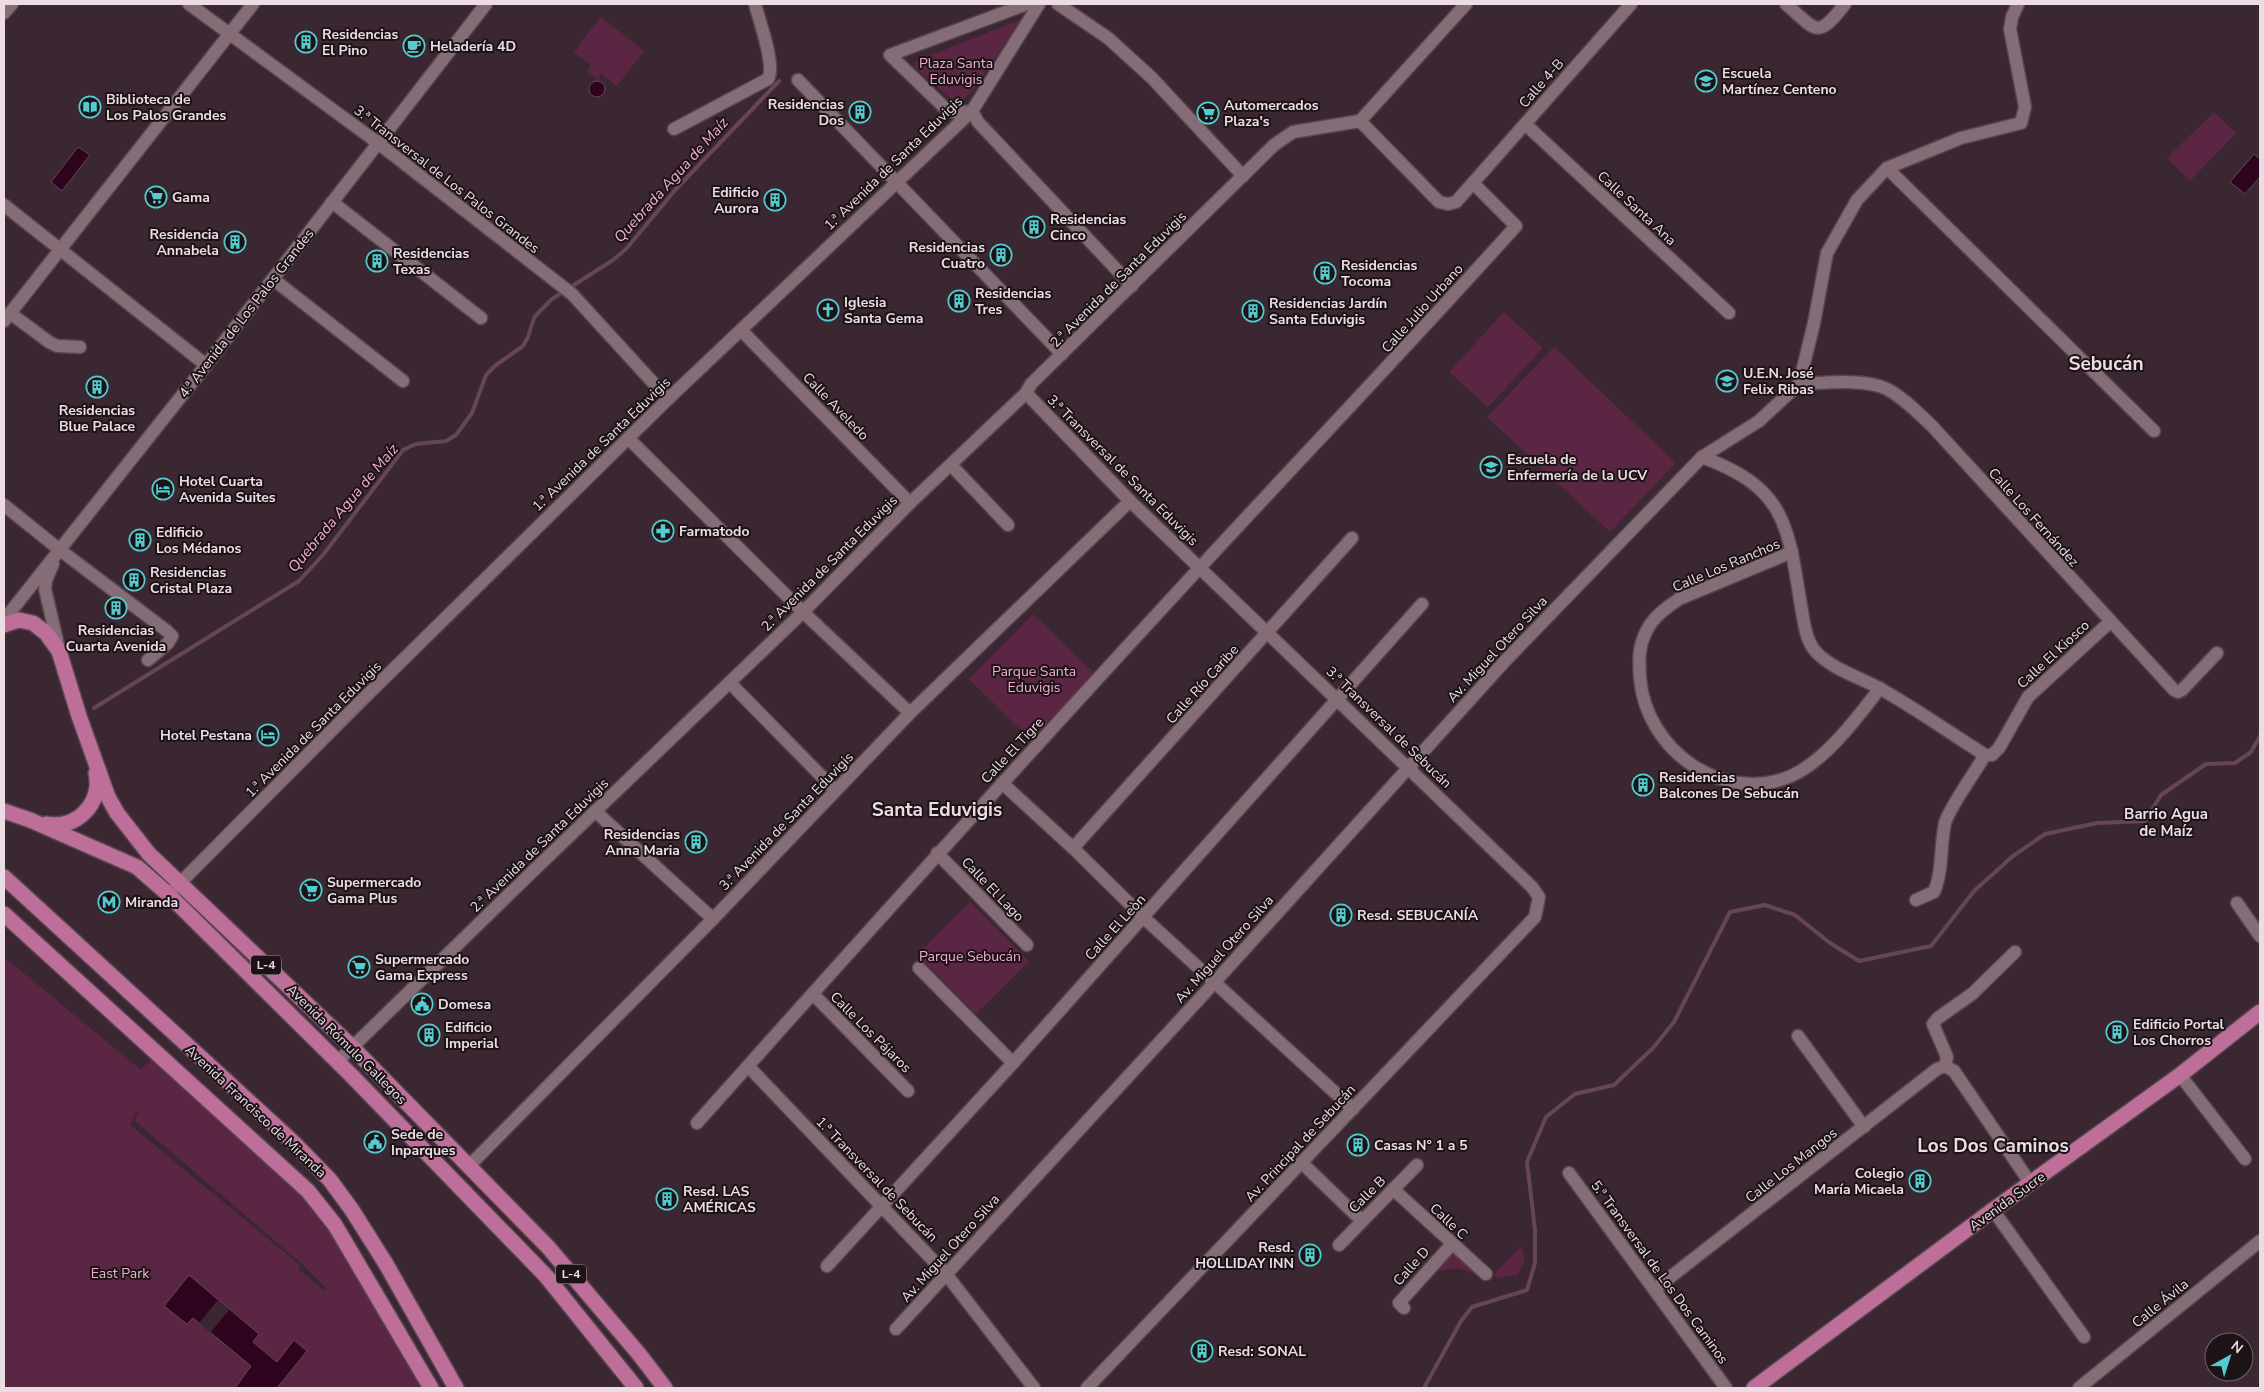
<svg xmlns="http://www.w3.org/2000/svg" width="2264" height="1392" viewBox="0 0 2264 1392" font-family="'Nunito Sans',sans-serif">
	<rect width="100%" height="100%" fill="#3b2731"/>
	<g fill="#5b2644" fill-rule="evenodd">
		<path d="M 601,17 L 644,51 L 617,86 L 600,73 L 599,81 L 587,71 L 591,65 L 574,52 Z"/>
		<path d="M 1022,19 L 971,93 L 963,99 L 953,101 L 914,66 L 915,63 L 918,60 Z"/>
		<path d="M 2214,112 L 2236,133 L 2190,181 L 2167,158 Z"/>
		<path d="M 1504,312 L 1543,348 L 1488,407 L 1449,372 Z"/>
		<path d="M 1554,347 L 1676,463 L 1610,532 L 1487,417 Z"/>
		<path d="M 1033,614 L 1100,679 L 1036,745 L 969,679 Z"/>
		<path d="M 970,902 L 1029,961 L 976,1014 L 917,955 Z"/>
		<path d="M 4,957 L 141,1070 L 152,1058 L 305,1194 L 335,1233 L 424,1388 L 4,1388 ZM 136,1112 L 139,1114 L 134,1120 L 301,1263 L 326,1288 L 323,1290 L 298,1269 L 301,1266 L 130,1125 Z"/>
		<path d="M 1521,1246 L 1525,1259 L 1518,1275 L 1497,1278 L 1494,1275 Z"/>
		<path d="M 1453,1250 L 1480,1275 L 1457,1268 L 1433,1272 Z"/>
	</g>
	<g fill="#2e041e" stroke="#674559">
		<circle cx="597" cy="89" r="8"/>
		<path d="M 78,147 L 90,155 L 62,191 L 51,182 Z"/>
		<path d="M 2254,154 L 2260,159 L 2260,177 L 2245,194 L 2230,182 Z"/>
		<path d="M 189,1275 L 259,1334 L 253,1342 L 277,1362 L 294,1340 L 307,1351 L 277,1388 L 235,1388 L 251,1366 L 193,1318 L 187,1324 L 164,1306 Z"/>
	</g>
	<path fill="#3b2731" d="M 218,1300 L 229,1310 L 210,1333 L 199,1323 Z"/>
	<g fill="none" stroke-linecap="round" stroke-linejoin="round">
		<g stroke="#674559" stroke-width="4">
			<path d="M 94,708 L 299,581 L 323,555 L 403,450 L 416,444 L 446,441 L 456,435 L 472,413 L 486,375 L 496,365 L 523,346 L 528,337 L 534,318 L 538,313 L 552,299 L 613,260 L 626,249 L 676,189 L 779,81"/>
			<path d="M 1424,1388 L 1461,1321 L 1472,1307 L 1527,1290 L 1535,1263 L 1535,1230 L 1527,1162 L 1546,1117 L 1575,1094 L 1614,1085 L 1653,1048 L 1674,1022 L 1730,912 L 1765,905 L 1795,915 L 1830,943 L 1859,961 L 1931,946 L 1974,891 L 2013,856 L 2045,834 L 2097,823 L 2145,821 L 2161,795 L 2206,764 L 2235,763 L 2251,752 L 2260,736"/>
		</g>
		<g stroke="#56454e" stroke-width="15">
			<g id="minor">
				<path d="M 189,4 L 378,143 L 572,294 L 668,399"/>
				<path d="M 1027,4 L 890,55 L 947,110 L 957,113 L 972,111 L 978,122 L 1132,286"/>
				<path d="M 1058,4 L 1108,38 L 1152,78 L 1243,176"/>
				<path d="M 1786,4 C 1817,31 1817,40 1845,4"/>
				<path d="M 4,13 L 12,4"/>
				<path d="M 798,80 L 1062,354"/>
				<path d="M 1360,121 L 1439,202 L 1448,204 L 1456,202 L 1631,4"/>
				<path d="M 1360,121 L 1466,4"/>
				<path d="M 1525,124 L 1729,313"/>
				<path d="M 674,129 L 768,79 C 776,65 759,20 755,4"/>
				<path d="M 1887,168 L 2154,431"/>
				<path d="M 332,202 L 481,318"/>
				<path d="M 4,205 L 206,365"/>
				<path d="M 273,279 L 403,381"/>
				<path d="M 10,313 L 49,342 L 57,346 L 80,347"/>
				<path d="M 4,321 L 253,4"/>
				<path d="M 741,330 L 910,503"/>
				<path d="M 1799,384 C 1824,383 1865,378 1887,389 C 1904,398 1918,413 1932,426 L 2174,690 L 2178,692 L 2182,690 L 2217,653"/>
				<path d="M 1026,393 L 1130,501 L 1532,887 L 1539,897 L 1535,917 L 1087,1388"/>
				<path d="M 628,438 L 803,612 L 910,713"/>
				<path d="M 1702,457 C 1786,488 1788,525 1801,606 C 1804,621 1805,640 1816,652 C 1832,669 1859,677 1879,688 C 1915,708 1950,733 1985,755"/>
				<path d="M 951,465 L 1008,525"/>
				<path d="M 4,505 L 60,550 L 167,631 L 172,636 L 168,643 L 148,660"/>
				<path d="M 1792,552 L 1679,599 C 1666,608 1654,616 1647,630 C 1638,646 1639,661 1640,678 C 1646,750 1722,805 1791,776 C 1825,761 1858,717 1880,688"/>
				<path d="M 53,564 L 46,580 L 45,589 L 59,649"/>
				<path d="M 4,620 L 206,365 L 486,4"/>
				<path d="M 730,683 L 835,790"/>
				<path d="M 1985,755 L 1992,755 L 1999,748 L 2028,697 L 2110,622"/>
				<path d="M 1002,783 L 1073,848 L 1143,917 L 1353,1109"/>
				<path d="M 595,811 L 713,919"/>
				<path d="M 1073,848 L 1352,538"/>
				<path d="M 937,853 L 1027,945"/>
				<path d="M 174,889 L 358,704 L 668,399 L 972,111 L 1039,4"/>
				<path d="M 1916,900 L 1934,892 C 1943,871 1940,846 1945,823 C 1949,808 1976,771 1985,755"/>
				<path d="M 2237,903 L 2260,936"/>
				<path d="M 919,968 L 1013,1063"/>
				<path d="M 813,994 L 908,1091"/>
				<path d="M 1798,1036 L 1864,1127"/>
				<path d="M 337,1062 L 532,872 L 803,612 L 910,503 L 1026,393 L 1031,384 L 1274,145 L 1293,132 L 1360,121"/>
				<path d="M 748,1066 L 946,1274 L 1034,1388"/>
				<path d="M 1945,1066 L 1947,1057 L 1933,1024 L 1938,1018 L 1972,994 L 2015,952"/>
				<path d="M 1945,1066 L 1954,1071 L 2031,1184"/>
				<path d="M 2180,1075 L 2245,1159"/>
				<path d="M 697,1123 C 861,939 1026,756 1193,575 C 1300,459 1410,344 1516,226 L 1473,183"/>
				<path d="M 1302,1163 L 1362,1221"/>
				<path d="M 469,1166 L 713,919 L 910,713 L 1130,501"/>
				<path d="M 1569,1173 L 1726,1388"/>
				<path d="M 1393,1189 L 1486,1274"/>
				<path d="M 1993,1210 L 2084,1337"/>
				<path d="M 1339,1245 L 1417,1165"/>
				<path d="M 827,1266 L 1013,1063 L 1422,604"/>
				<path d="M 1655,1289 L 1937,1069 L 1945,1066"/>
				<path d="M 1404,1308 L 1399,1303 L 1452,1244"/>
				<path d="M 896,1329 L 1214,983 L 1505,661 L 1702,457 L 1759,421 L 1799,384 L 1814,323 L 1827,253 L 1857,200 L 1887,168 L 1961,138 L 2021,123 L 2025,107 L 2010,29 L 2012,17 L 2018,4"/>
				<path d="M 2079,1388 L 2260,1241"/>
			</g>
		</g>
		<g stroke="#56454e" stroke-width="18">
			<g id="major">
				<path d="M 4,625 L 19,620 L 33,623 L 46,633 L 59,651 L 79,716 L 108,797 L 117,813 L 149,854 L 352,1047 L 548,1247 L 639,1354 L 665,1388"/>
				<path d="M 4,811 L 30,820 L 137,867 L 169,895 L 350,1074 L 546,1276 L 636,1388"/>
				<path d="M 47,824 C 76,830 103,803 96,773"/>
				<path d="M 4,877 L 293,1142 L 330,1180 L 352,1210 L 386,1264 L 456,1388"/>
				<path d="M 4,914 L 308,1191 L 335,1225 L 431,1388"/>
				<path d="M 1754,1388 L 1993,1210 L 2180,1075 L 2260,1012"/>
			</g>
		</g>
		<use href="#minor" stroke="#856d78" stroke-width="12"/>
		<use href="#major" stroke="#bd6e99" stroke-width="15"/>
	</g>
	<defs>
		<g id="building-ring" transform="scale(1.125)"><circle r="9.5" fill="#1c1317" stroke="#52ccd0" stroke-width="1.5"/><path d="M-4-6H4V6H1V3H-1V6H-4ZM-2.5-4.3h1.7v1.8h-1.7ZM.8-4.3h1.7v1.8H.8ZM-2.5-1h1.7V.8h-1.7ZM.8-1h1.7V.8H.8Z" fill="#52ccd0"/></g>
		<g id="cafe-ring" transform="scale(1.125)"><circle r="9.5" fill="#1c1317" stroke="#52ccd0" stroke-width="1.5"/><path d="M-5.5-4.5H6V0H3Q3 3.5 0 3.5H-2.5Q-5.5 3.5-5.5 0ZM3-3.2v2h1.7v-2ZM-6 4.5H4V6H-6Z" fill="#52ccd0"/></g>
		<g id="school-ring" transform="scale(1.125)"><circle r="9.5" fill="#1c1317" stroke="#52ccd0" stroke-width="1.5"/><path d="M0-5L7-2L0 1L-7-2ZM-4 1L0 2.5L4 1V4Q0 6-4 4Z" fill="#52ccd0"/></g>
		<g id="library-ring" transform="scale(1.125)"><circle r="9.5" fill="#1c1317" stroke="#52ccd0" stroke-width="1.5"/><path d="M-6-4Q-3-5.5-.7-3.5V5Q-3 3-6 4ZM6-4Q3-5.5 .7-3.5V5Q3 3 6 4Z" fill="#52ccd0"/></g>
		<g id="supermarket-ring" transform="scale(1.125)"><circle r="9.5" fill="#1c1317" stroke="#52ccd0" stroke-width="1.5"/><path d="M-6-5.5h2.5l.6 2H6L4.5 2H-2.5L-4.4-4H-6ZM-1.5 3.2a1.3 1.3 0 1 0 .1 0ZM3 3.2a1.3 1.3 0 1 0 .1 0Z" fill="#52ccd0"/></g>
		<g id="church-ring" transform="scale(1.125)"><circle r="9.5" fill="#1c1317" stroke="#52ccd0" stroke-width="1.5"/><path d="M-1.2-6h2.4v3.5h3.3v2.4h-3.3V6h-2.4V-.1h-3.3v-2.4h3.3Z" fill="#52ccd0"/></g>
		<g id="university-ring" transform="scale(1.125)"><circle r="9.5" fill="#1c1317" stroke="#52ccd0" stroke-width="1.5"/><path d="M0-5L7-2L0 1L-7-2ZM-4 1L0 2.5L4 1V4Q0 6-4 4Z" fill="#52ccd0"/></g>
		<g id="hotel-ring" transform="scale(1.125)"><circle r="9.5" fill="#1c1317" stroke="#52ccd0" stroke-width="1.5"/><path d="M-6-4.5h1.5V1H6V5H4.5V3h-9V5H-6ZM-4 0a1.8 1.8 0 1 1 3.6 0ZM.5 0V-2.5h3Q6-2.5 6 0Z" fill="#52ccd0"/></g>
		<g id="pharmacy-ring" transform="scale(1.125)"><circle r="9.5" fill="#1c1317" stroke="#52ccd0" stroke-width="1.5"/><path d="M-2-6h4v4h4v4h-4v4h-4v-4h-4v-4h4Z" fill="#52ccd0"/></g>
		<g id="metro-ring" transform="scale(1.125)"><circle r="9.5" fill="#1c1317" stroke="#52ccd0" stroke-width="1.5"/><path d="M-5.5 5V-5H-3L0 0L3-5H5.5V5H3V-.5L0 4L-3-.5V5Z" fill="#52ccd0"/></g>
		<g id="civic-ring" transform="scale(1.125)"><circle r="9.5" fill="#1c1317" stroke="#52ccd0" stroke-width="1.5"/><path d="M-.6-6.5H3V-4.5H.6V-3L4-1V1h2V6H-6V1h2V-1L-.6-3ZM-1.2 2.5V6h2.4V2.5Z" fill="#52ccd0"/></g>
	</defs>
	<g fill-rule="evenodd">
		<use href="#building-ring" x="306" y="42"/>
		<use href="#cafe-ring" x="414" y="46"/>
		<use href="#school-ring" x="1706" y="81"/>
		<use href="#library-ring" x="90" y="107"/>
		<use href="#building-ring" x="860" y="112"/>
		<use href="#supermarket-ring" x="1208" y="113"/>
		<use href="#supermarket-ring" x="156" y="197"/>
		<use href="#building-ring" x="775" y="200"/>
		<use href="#building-ring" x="1034" y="227"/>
		<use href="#building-ring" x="235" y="242"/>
		<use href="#building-ring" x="1001" y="255"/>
		<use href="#building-ring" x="377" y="261"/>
		<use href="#building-ring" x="1325" y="273"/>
		<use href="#building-ring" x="959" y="301"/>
		<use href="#church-ring" x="828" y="310"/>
		<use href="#building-ring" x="1253" y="311"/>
		<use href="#school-ring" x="1727" y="381"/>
		<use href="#building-ring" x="97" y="387"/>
		<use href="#university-ring" x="1491" y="467"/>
		<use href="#hotel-ring" x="163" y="489"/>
		<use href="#pharmacy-ring" x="663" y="531"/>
		<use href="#building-ring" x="140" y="540"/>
		<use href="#building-ring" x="134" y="580"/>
		<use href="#building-ring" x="116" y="608"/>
		<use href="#hotel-ring" x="268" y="735"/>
		<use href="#building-ring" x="1643" y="785"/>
		<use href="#building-ring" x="696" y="842"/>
		<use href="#supermarket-ring" x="311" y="890"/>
		<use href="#metro-ring" x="109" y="902"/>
		<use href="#building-ring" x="1341" y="915"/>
		<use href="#supermarket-ring" x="359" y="967"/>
		<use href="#civic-ring" x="422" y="1004"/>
		<use href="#building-ring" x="2117" y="1032"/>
		<use href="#building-ring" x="429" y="1035"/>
		<use href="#civic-ring" x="375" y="1142"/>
		<use href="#building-ring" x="1358" y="1145"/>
		<use href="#building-ring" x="1920" y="1181"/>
		<use href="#building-ring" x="667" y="1199"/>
		<use href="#building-ring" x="1310" y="1255"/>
		<use href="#building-ring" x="1202" y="1351"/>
	</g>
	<g text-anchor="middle" stroke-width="4" stroke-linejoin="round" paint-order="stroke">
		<g fill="#1c1317" stroke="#ada0a6" stroke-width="1">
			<rect x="251" y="955.5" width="30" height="19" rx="4"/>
			<rect x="556" y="1264.5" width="30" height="19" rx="4"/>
		</g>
		<g font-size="12" font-weight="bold" fill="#ebdde3">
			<text x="266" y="969">L-4</text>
			<text x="571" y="1278">L-4</text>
		</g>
		<g font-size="14" font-weight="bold" fill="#ebdde3" stroke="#1c1317" text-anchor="start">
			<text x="322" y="39">Residencias<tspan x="322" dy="16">El Pino</tspan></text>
			<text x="430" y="51">Heladería 4D</text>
			<text x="1722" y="78">Escuela<tspan x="1722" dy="16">Martínez Centeno</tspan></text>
			<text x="106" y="104">Biblioteca de<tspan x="106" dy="16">Los Palos Grandes</tspan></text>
			<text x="844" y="109" text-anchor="end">Residencias<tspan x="844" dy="16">Dos</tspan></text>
			<text x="1224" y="110">Automercados<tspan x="1224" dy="16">Plaza's</tspan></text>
			<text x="759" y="197" text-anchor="end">Edificio<tspan x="759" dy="16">Aurora</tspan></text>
			<text x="172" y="202">Gama</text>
			<text x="1050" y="224">Residencias<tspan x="1050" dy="16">Cinco</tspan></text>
			<text x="219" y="239" text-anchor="end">Residencia<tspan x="219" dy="16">Annabela</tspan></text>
			<text x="985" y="252" text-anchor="end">Residencias<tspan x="985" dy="16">Cuatro</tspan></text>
			<text x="393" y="258">Residencias<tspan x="393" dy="16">Texas</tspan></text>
			<text x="1341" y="270">Residencias<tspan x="1341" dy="16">Tocoma</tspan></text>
			<text x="975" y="298">Residencias<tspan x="975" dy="16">Tres</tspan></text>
			<text x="844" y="307">Iglesia<tspan x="844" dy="16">Santa Gema</tspan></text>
			<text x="1269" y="308">Residencias Jardín<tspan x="1269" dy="16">Santa Eduvigis</tspan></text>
			<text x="1743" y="378">U.E.N. José<tspan x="1743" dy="16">Felix Ribas</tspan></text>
			<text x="97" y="415" text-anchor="middle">Residencias<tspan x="97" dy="16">Blue Palace</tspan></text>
			<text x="1507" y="464">Escuela de<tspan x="1507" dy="16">Enfermería de la UCV</tspan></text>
			<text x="179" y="486">Hotel Cuarta<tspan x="179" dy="16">Avenida Suites</tspan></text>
			<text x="679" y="536">Farmatodo</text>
			<text x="156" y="537">Edificio<tspan x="156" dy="16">Los Médanos</tspan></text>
			<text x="150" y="577">Residencias<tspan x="150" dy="16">Cristal Plaza</tspan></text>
			<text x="116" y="635" text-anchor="middle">Residencias<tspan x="116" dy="16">Cuarta Avenida</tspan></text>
			<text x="252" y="740" text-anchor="end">Hotel Pestana</text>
			<text x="1659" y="782">Residencias<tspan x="1659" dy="16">Balcones De Sebucán</tspan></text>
			<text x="680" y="839" text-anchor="end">Residencias<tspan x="680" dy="16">Anna Maria</tspan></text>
			<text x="327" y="887">Supermercado<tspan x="327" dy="16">Gama Plus</tspan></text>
			<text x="125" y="907">Miranda</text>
			<text x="1357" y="920">Resd. SEBUCANÍA</text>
			<text x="375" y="964">Supermercado<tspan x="375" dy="16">Gama Express</tspan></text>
			<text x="438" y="1009">Domesa</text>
			<text x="2133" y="1029">Edificio Portal<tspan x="2133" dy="16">Los Chorros</tspan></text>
			<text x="445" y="1032">Edificio<tspan x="445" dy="16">Imperial</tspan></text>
			<text x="391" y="1139">Sede de<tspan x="391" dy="16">Inparques</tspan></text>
			<text x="1374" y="1150">Casas N° 1 a 5</text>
			<text x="1904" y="1178" text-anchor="end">Colegio<tspan x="1904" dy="16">María Micaela</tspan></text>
			<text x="683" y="1196">Resd. LAS<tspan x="683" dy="16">AMÉRICAS</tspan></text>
			<text x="1294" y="1252" text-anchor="end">Resd.<tspan x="1294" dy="16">HOLLIDAY INN</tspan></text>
			<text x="1218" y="1356">Resd: SONAL</text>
		</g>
		<g font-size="14" fill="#f3acd0" stroke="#1c1317">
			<text x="956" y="68">Plaza Santa<tspan x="956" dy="16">Eduvigis</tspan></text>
			<text x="1034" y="676">Parque Santa<tspan x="1034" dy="16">Eduvigis</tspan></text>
			<text x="970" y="961">Parque Sebucán</text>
			<text x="120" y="1278">East Park</text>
		</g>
		<g font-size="14" fill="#ebdde3" stroke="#1c1317">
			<text transform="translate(1541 83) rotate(-49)" y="5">Calle 4-B</text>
			<text transform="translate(893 163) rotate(-44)" y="5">1.ª Avenida de Santa Eduvigis</text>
			<text transform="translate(447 179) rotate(38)" y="5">3.ª Transversal de Los Palos Grandes</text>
			<text transform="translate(1637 208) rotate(43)" y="5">Calle Santa Ana</text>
			<text transform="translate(1118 279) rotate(-45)" y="5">2.ª Avenida de Santa Eduvigis</text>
			<text transform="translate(1422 308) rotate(-48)" y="5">Calle Julio Urbano</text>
			<text transform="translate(246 313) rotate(-52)" y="5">4.ª Avenida de Los Palos Grandes</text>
			<text transform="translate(836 406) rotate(46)" y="5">Calle Aveledo</text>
			<text transform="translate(601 444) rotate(-44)" y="5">1.ª Avenida de Santa Eduvigis</text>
			<text transform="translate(1123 470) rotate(45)" y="5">3.ª Transversal de Santa Eduvigis</text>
			<text transform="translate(2034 517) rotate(48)" y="5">Calle Los Fernández</text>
			<text transform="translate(829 563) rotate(-45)" y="5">2.ª Avenida de Santa Eduvigis</text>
			<text transform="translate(1726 565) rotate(-23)" y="5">Calle Los Ranchos</text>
			<text transform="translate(1497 649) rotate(-47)" y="5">Av. Miguel Otero Silva</text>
			<text transform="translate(2053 654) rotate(-43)" y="5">Calle El Kiosco</text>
			<text transform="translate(1202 684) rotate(-48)" y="5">Calle Río Caribe</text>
			<text transform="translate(1389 727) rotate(44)" y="5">3.ª Transversal de Sebucán</text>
			<text transform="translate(313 729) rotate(-45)" y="5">1.ª Avenida de Santa Eduvigis</text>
			<text transform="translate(1012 750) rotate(-47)" y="5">Calle El Tigre</text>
			<text transform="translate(786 821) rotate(-46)" y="5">3.ª Avenida de Santa Eduvigis</text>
			<text transform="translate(539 845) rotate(-44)" y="5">2.ª Avenida de Santa Eduvigis</text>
			<text transform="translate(993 889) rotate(46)" y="5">Calle El Lago</text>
			<text transform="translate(1115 927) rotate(-48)" y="5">Calle El Leòn</text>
			<text transform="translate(1224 949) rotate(-48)" y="5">Av. Miguel Otero Silva</text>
			<text transform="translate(871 1032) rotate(45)" y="5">Calle Los Pájaros</text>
			<text transform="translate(347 1044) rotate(45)" y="5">Avenida Rómulo Gallegos</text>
			<text transform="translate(256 1111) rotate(43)" y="5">Avenida Francisco de Miranda</text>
			<text transform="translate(1300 1143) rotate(-47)" y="5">Av. Principal de Sebucán</text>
			<text transform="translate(1791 1165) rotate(-38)" y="5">Calle Los Mangos</text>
			<text transform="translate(877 1179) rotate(46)" y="5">1.ª Transversal de Sebucán</text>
			<text transform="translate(1367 1194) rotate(-45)" y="5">Calle B</text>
			<text transform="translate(2007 1201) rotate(-36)" y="5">Avenida Sucre</text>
			<text transform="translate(1449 1221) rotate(43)" y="5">Calle C</text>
			<text transform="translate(950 1248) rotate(-48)" y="5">Av. Miguel Otero Silva</text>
			<text transform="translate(1411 1266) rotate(-48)" y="5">Calle D</text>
			<text transform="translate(1660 1272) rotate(54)" y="5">5.ª Transversal de Los Dos Caminos</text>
			<text transform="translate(2160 1303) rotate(-39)" y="5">Calle Ávila</text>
		</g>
		<g font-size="15" font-style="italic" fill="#f8b0d4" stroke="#1c1317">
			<text transform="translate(671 180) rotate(-48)" y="5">Quebrada Agua de Maíz</text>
			<text transform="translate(343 508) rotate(-50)" y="5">Quebrada Agua de Maíz</text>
		</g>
		<g font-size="15" font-weight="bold" fill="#ebdde3" stroke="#1c1317">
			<text x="2166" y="819">Barrio Agua<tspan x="2166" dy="17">de Maíz</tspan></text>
		</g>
		<g font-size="19" font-weight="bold" fill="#ebdde3" stroke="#1c1317">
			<text x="2106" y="370">Sebucán</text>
			<text x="937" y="816">Santa Eduvigis</text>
			<text x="1993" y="1152">Los Dos Caminos</text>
		</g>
	</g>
	<rect width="2264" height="1392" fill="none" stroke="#ebdde3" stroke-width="10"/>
	<g transform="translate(2229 1357) rotate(39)"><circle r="24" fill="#1c1317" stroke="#6f6469"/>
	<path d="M0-4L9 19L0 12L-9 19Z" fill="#52ccd0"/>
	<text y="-8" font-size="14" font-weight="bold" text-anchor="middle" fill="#ebdde3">N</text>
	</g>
</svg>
